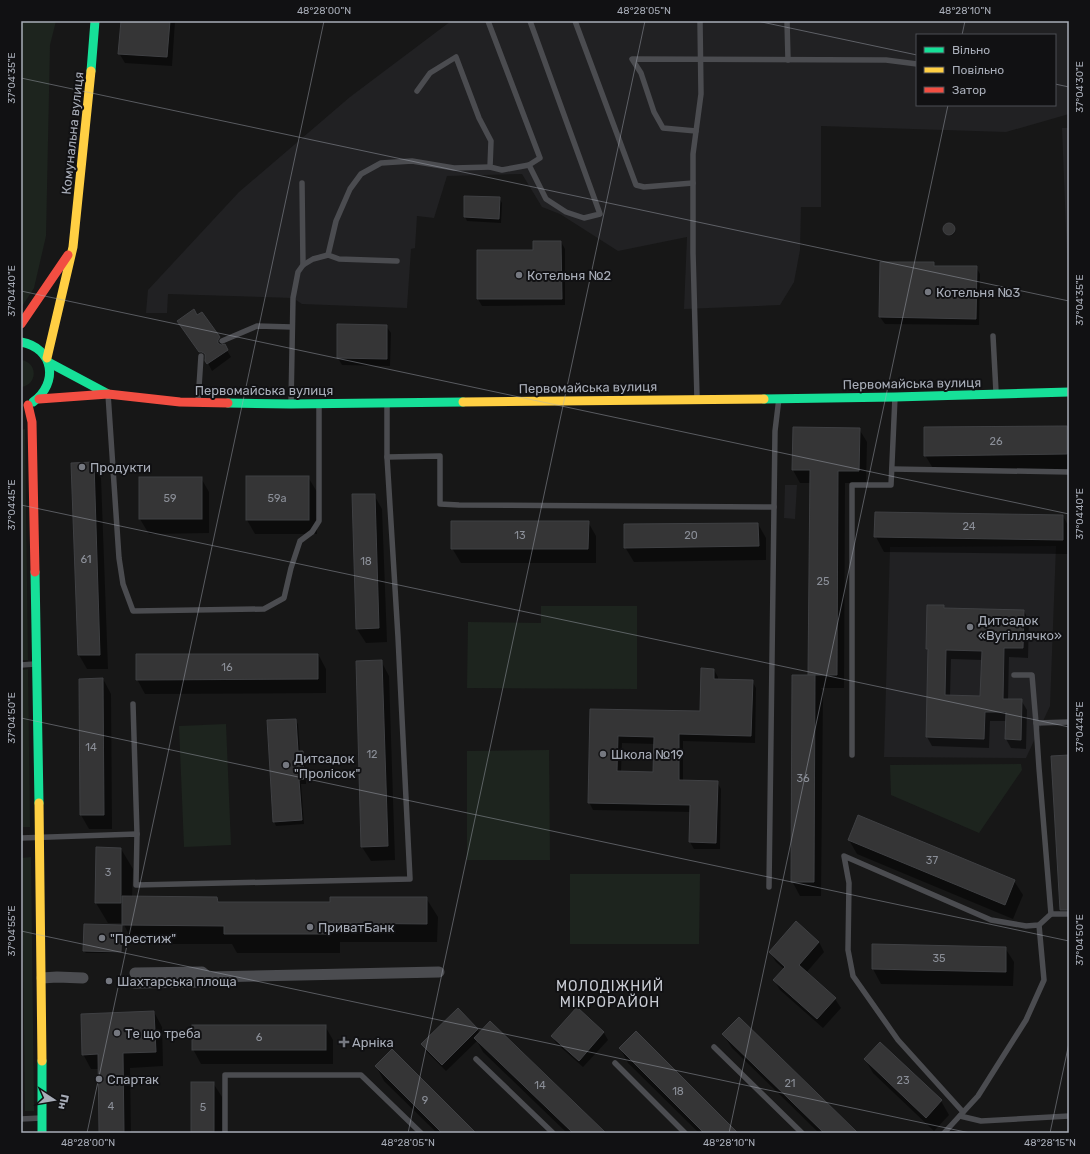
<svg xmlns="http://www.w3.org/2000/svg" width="1090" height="1154" viewBox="0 0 1090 1154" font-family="Rubik,sans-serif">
	<rect width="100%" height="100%" fill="#171717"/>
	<g fill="#212123" fill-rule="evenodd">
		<path d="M 451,21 L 1069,21 L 1069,114 L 1006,132 L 821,126 L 821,207 L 801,207 L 800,250 L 794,282 L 780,305 L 684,309 L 687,237 L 618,251 L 560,214 L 542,207 L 522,174 L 447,176 L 434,218 L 417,216 L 415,248 L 411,249 L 407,308 L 302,304 L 293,298 L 168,294 L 167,313 L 146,313 L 148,290 L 239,192 L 350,97 ZM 917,35 L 1055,35 L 1055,105 L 917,105 Z"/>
		<path d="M 1062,128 L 1069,128 L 1069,307 Z"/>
		<path d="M 785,485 L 797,485 L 795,519 L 784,518 Z"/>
		<path d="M 1056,546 L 1050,706 L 1026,758 L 884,757 L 890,547 Z"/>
	</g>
	<g fill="#1d241e">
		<path d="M 21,21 L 56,21 L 50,45 L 46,236 L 34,288 L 21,308 Z"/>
		<path d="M 21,360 C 38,362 38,385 21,387 Z"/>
		<path d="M 25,429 L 28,660 L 21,660 L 21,430 Z"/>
		<path d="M 541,606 L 637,606 L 637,689 L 467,688 L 468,622 L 541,623 Z"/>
		<path d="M 28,669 L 30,827 L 23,827 L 21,670 Z"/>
		<path d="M 226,724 L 231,845 L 184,847 L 179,726 Z"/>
		<path d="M 549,750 L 550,860 L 467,860 L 467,751 Z"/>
		<path d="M 1021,764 L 1022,770 L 979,833 L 891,795 L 890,765 Z"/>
		<path d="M 31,857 L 34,1111 L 25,1111 L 22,858 Z"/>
		<path d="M 570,874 L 700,874 L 699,944 L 570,944 Z"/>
	</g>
	<g fill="#0007" fill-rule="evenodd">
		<path d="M 122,21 L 175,21 L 172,66 L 125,63 L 119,53 Z"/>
		<path d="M 1068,169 L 1069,169 L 1069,188 L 1069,187 Z"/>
		<path d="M 499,198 L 502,203 L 501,223 L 467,221 L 465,217 Z"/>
		<circle cx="950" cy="230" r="5.5"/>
		<path d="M 561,242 L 565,249 L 565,305 L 482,306 L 478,299 L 478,251 L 534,251 Z"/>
		<path d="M 881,263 L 933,263 L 935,267 L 976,267 L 980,274 L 979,325 L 885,324 L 880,317 Z"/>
		<path d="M 197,316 L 219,338 L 231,357 L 212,371 L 206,359 L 204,359 L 182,328 Z"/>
		<path d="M 338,325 L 386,326 L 391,333 L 390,366 L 342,365 L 338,358 Z"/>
		<path d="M 1066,427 L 1069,431 L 1069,469 L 934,470 L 925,455 Z"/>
		<path d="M 859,429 L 867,442 L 866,483 L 845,483 L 844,688 L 821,688 L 823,691 L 821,896 L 800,896 L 792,881 L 810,676 L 811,483 L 800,483 L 793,470 Z"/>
		<path d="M 93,463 L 101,478 L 108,669 L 87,669 L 79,655 Z"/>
		<path d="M 308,477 L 317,492 L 317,534 L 255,534 L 247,520 Z"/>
		<path d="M 140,478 L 201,478 L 209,492 L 209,533 L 149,534 L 140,519 Z"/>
		<path d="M 374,495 L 382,509 L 387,642 L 366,643 L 357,629 Z"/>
		<path d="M 876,513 L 1063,516 L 1069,527 L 1069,554 L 884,552 L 876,537 Z"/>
		<path d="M 588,522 L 596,536 L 596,563 L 461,563 L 452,548 Z"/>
		<path d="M 758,524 L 766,538 L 766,560 L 634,562 L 625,547 Z"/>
		<path d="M 928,606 L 944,606 L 945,609 L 1024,611 L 1029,621 L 1028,658 L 1009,657 L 1008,700 L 1021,700 L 1027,710 L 1026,749 L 1011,748 L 1006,739 L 1006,721 L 990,721 L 989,748 L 932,746 L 927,737 L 929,653 L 927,649 ZM 951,659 L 982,660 L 981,697 L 950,696 Z"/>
		<path d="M 318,654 L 326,669 L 326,693 L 145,694 L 137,679 Z"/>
		<path d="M 381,661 L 389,676 L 395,860 L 371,861 L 362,847 Z"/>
		<path d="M 714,670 L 718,677 L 718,681 L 752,681 L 756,688 L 755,743 L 683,741 L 683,781 L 717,782 L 721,789 L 720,849 L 694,849 L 690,842 L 691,812 L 593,810 L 589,802 L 591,710 L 701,712 ZM 622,743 L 655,744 L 654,773 L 621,772 Z"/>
		<path d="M 103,679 L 111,694 L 112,829 L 89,829 L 81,815 Z"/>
		<path d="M 295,720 L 298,724 L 300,752 L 302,752 L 305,756 L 306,784 L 301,784 L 304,824 L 276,826 L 274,821 Z"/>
		<path d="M 849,840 L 1014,881 L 1023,895 L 1013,919 L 857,854 Z"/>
		<path d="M 121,849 L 133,869 L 132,898 L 217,898 L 220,903 L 331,903 L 426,898 L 438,917 L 437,942 L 340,942 L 340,953 L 237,953 L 232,944 L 134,944 L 123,923 L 108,923 L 96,903 Z"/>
		<path d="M 85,925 L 122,926 L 121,953 L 86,953 L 84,951 Z"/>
		<path d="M 819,942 L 824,952 L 806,973 L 835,999 L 841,1008 L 823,1028 L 780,990 L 774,980 L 784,969 L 776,962 L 770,952 Z"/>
		<path d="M 873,945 L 1005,948 L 1014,962 L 1013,986 L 881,984 L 873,969 Z"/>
		<path d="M 458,1009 L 480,1033 L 605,1133 L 567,1133 L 483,1052 L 477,1041 L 446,1071 L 426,1051 L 422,1044 Z"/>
		<path d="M 577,1009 L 604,1033 L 608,1040 L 583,1067 L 556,1043 L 552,1036 Z"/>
		<path d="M 154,1012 L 162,1027 L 163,1066 L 130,1068 L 131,1133 L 100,1133 L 99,1069 L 91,1069 L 83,1054 Z"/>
		<path d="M 325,1026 L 333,1040 L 333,1064 L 201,1064 L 193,1049 Z"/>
		<path d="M 723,1034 L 857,1133 L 819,1133 L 732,1048 Z"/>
		<path d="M 880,1043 L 941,1101 L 949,1115 L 934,1131 L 873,1073 L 865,1059 Z"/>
		<path d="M 620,1048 L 737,1133 L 699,1133 L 628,1063 Z"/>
		<path d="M 376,1066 L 475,1133 L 437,1133 L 384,1081 Z"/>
		<path d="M 213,1083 L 222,1097 L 222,1133 L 192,1133 Z"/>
	</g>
	<g fill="#353536" stroke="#3f4043" fill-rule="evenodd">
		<path d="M 121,21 L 170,21 L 167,57 L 118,54 Z"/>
		<path d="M 464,196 L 500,197 L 499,219 L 464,217 Z"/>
		<circle cx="949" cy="229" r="6"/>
		<path d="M 533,241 L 561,241 L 562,299 L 477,299 L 477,250 L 533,250 Z"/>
		<path d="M 880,262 L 934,262 L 934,266 L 977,266 L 976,319 L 879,317 Z"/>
		<path d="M 194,309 L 197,315 L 202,312 L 220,337 L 218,340 L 218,343 L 221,345 L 225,344 L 228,350 L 207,364 L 205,361 L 205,354 L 202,352 L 199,352 L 177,321 Z"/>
		<path d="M 337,324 L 387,325 L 387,359 L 337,358 Z"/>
		<path d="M 1067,426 L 1067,454 L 924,456 L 924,427 Z"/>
		<path d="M 793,427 L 860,428 L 859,471 L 838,471 L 837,675 L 808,675 L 810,470 L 792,470 Z"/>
		<path d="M 94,462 L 100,655 L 78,655 L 71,463 Z"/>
		<rect x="246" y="476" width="63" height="44"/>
		<rect x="139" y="477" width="63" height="42"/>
		<path d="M 352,494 L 375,494 L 379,628 L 356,629 Z"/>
		<path d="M 875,512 L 1063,515 L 1063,540 L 874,537 Z"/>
		<path d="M 451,521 L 589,521 L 588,549 L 451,549 Z"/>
		<path d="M 758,523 L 759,546 L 624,548 L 624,524 Z"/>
		<path d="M 927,605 L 944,605 L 944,608 L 1024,610 L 1023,648 L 1004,648 L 1003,699 L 1022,699 L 1021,740 L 1005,739 L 1006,712 L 985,712 L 984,739 L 926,737 L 928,649 L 926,649 ZM 946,650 L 982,651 L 980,696 L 945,695 Z"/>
		<path d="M 136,654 L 318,654 L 318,679 L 136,680 Z"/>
		<path d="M 382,660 L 388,846 L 361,847 L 356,661 Z"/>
		<path d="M 701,668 L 714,669 L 714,679 L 753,680 L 751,736 L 679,734 L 679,780 L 718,781 L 716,843 L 689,842 L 690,805 L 588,803 L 590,709 L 700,711 ZM 618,736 L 654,737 L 653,772 L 617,771 Z"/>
		<path d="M 792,675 L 815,675 L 814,882 L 791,882 Z"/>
		<path d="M 103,678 L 104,815 L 80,815 L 79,679 Z"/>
		<path d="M 296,719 L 298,751 L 303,751 L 304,779 L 299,780 L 302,820 L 273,822 L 267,720 Z"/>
		<path d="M 1069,755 L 1069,910 L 1060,910 L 1051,756 Z"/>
		<path d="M 858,815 L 1015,880 L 1005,905 L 848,840 Z"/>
		<path d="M 96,847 L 121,848 L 121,903 L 95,903 Z"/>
		<path d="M 122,896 L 217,897 L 218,902 L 330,902 L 330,897 L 427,897 L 427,924 L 329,923 L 329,934 L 224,934 L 224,926 L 122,925 Z"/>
		<path d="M 796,921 L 819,942 L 799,965 L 836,998 L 817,1019 L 773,980 L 785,967 L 769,952 Z"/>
		<path d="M 84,924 L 122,925 L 121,952 L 83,951 Z"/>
		<path d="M 872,944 L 1006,947 L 1006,972 L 872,969 Z"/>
		<path d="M 577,1007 L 604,1032 L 579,1061 L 551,1036 Z"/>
		<path d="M 458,1008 L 478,1029 L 442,1065 L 421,1044 Z"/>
		<path d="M 154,1011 L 156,1052 L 123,1053 L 124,1133 L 99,1133 L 98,1054 L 82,1055 L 81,1014 Z"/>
		<path d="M 739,1017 L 858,1133 L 824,1133 L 722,1034 Z"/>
		<path d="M 490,1021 L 606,1133 L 573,1133 L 474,1038 Z"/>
		<rect x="192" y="1025" width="134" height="25"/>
		<path d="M 636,1031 L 738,1133 L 704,1133 L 619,1048 Z"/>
		<path d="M 880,1042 L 942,1100 L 926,1118 L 864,1059 Z"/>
		<path d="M 392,1049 L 476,1133 L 442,1133 L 375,1066 Z"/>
		<rect x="191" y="1082" width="23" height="51"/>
	</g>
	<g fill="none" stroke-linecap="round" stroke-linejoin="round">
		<g stroke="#4b4c50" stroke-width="5.5">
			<path d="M 488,21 L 540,158 L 529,165 L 546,199 L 566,212 L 584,218 L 600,214 L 530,21"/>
			<path d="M 575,21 L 636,185 L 644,187 L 693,183"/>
			<path d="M 787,21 L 788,60"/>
			<path d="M 417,91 L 430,73 L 456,57 L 479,118 L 491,141 L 490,167 L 502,170 L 529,165"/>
			<path d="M 696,131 L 663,128 L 654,112 L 641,73 L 632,59 L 886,60 L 917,64"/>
			<path d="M 302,183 L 303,265"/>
			<path d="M 397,261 L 339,259 L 328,255 L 336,221 L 350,189 L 361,174 L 381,163 L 412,161 L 454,168 L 490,167"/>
			<path d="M 993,336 L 996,392"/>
			<path d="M 222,341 L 257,326 L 292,327"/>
			<path d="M 108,394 L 119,558 L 123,584 L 133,611 L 264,609 L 284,598 L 291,568 L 300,541 L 312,532 L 319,521 L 319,404"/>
			<path d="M 697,398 L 693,253 L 693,154 L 701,94 L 700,21"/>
			<path d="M 198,402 L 201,356"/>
			<path d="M 291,404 L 293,298 L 298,272 L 303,265 L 313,259 L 328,255"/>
			<path d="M 387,457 L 440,456 L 440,504 L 459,505 L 774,507"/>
			<path d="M 892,469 L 1069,472"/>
			<path d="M 21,665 L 35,664"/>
			<path d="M 1014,675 L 1032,675 L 1036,723 L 1069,722"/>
			<path d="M 133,704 L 137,834"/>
			<path d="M 1036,723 L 1039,768 L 1051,914"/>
			<path d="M 852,755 L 852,485 L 891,485 L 895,397"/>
			<path d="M 21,838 L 137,834 L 136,885 L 410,879 L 398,637 L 387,457 L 387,403"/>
			<path d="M 769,887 L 775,431 L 779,398"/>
			<path d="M 714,1047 L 802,1133"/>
			<path d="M 476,1059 L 553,1133"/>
			<path d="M 615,1063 L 685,1133"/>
			<path d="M 963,1112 L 898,1040 L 853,976 L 848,950 L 849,883 L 844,856 L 991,920 L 1026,926 L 1039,925 L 1051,914 L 1069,914"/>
			<path d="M 960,1116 L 981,1121 L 1069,1116"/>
			<path d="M 21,1119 L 41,1118"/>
			<path d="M 225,1133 L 225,1075 L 361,1075 L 421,1133"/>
			<path d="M 944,1133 L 978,1096 L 1026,1020 L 1044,980 L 1039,925"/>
		</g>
		<g stroke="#4b4c50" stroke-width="11">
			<path d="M 135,973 L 202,972 L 208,977"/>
			<path d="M 42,978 L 57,977 L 83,978"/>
			<path d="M 135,983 L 200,982 L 208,977 L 439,972"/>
		</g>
		<g stroke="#16e098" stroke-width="9">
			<path d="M 91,71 L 95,21"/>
			<path d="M 21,342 C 54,348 59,383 33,402"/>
			<path d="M 48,362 L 108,394"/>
			<path d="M 764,399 L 895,397 L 1069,392"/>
			<path d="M 228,403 L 291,404 L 463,402"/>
			<path d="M 35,572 L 39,803"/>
			<path d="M 42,1061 L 42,1133"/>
		</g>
		<g stroke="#ffcf43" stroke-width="9">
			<path d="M 47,358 L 73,247 L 91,71"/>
			<path d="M 463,402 L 764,399"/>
			<path d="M 39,803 L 42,1061"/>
		</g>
		<g stroke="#f24e42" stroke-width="9">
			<path d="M 21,324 L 68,255"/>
			<path d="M 39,399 L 108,394 L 180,402 L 228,403"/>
			<path d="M 28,405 L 32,422 L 35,572"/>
		</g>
	</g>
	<path fill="none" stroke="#a8adb8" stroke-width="1" stroke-opacity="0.45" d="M 757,21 L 917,55M 962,35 L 965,21M 21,78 L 1069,301M 1055,84 L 1069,87M 21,291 L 1069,514M 21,505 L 1069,727M 21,718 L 1069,941M 21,931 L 970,1133M 87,1133 L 324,21M 408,1133 L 645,21M 729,1133 L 948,105M 1050,1133 L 1069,1043"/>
	<g fill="#757880" stroke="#111113" stroke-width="1.5">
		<circle cx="519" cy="275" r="4"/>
		<circle cx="928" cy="292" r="4"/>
		<circle cx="82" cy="467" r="4"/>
		<circle cx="970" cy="627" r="4"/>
		<circle cx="603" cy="754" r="4"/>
		<circle cx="286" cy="765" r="4"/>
		<circle cx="310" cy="927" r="4"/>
		<circle cx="102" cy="938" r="4"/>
		<circle cx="109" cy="981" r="4"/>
		<circle cx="117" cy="1033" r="4"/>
		<path d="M342 1036h4v4h4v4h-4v4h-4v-4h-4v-4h4z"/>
		<circle cx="99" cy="1079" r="4"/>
	</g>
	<g text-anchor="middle" stroke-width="4" stroke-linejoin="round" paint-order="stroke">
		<g font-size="11" fill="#8b8f98">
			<text x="996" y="445">26</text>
			<text x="170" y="502">59</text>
			<text x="277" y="502">59а</text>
			<text x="969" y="530">24</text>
			<text x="520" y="539">13</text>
			<text x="691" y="539">20</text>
			<text x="86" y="563">61</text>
			<text x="366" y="565">18</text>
			<text x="823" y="585">25</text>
			<text x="227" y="671">16</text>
			<text x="91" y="751">14</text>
			<text x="372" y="758">12</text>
			<text x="803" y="782">36</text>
			<text x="932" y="864">37</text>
			<text x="108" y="876">3</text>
			<text x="939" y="962">35</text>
			<text x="259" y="1041">6</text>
			<text x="903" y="1084">23</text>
			<text x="790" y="1087">21</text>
			<text x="540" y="1089">14</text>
			<text x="678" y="1095">18</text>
			<text x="425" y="1104">9</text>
			<text x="111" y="1110">4</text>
			<text x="203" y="1111">5</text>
		</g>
		<g font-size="13" fill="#a8adb8" stroke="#111113">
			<text transform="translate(72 133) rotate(-84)" y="5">Комунальна вулиця</text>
			<text transform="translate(912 383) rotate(-1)" y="5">Первомайська вулиця</text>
			<text transform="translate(588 387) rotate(-1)" y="5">Первомайська вулиця</text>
			<text x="264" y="395">Первомайська вулиця</text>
		</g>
		<g font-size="13" fill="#a8adb8" stroke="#111113" text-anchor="start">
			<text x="527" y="280">Котельня №2</text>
			<text x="936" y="297">Котельня №3</text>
			<text x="90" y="472">Продукти</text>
			<text x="978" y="625">Дитсадок<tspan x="978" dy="15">«Вугіллячко»</tspan></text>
			<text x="611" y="759">Школа №19</text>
			<text x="294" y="763">Дитсадок<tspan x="294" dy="15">"Пролісок"</tspan></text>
			<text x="318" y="932">ПриватБанк</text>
			<text x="110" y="943">"Престиж"</text>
			<text x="117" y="986">Шахтарська площа</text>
			<text x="125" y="1038">Те що треба</text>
			<text x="352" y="1047">Арніка</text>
			<text x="107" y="1084">Спартак</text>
		</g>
		<g font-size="14" letter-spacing="1" fill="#c9ccd4" stroke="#111113">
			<text x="610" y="991">МОЛОДІЖНИЙ<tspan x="610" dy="16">МІКРОРАЙОН</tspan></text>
		</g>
	</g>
	<rect width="1090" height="1154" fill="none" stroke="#111113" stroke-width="44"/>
	<rect x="916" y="34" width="140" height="72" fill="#111113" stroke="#4d4f55"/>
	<rect x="924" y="47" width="20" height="6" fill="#16e098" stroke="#4d4f55"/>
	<text x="952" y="54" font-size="12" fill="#a8adb8">Вільно</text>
	<rect x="924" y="67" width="20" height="6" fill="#ffcf43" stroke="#4d4f55"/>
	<text x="952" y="74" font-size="12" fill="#a8adb8">Повільно</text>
	<rect x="924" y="87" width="20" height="6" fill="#f24e42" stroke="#4d4f55"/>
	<text x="952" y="94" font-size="12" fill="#a8adb8">Затор</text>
	<g transform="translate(54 1100) rotate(102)" stroke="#111113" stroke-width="3" paint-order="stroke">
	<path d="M0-3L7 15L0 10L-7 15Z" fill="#a8adb8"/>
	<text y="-6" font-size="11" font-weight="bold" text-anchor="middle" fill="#a8adb8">Пн</text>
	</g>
	<rect x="22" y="22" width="1046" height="1110" fill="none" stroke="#a8adb8" stroke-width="1.5"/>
	<g font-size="10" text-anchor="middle" fill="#a8adb8">
		<text x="324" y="14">48°28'00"N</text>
		<text x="644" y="14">48°28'05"N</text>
		<text x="965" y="14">48°28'10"N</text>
		<text transform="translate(11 78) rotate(-90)" y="4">37°04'35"E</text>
		<text transform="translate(1079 87) rotate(-90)" y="4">37°04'30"E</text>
		<text transform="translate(11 291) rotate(-90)" y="4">37°04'40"E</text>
		<text transform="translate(1079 300) rotate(-90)" y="4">37°04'35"E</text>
		<text transform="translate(11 505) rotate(-90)" y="4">37°04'45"E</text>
		<text transform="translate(1079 514) rotate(-90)" y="4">37°04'40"E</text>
		<text transform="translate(11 718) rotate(-90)" y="4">37°04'50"E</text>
		<text transform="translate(1079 727) rotate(-90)" y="4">37°04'45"E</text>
		<text transform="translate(11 931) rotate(-90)" y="4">37°04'55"E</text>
		<text transform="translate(1079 940) rotate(-90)" y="4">37°04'50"E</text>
		<text x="88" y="1146">48°28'00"N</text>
		<text x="408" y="1146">48°28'05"N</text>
		<text x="729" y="1146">48°28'10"N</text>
		<text x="1050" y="1146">48°28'15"N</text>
	</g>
</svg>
